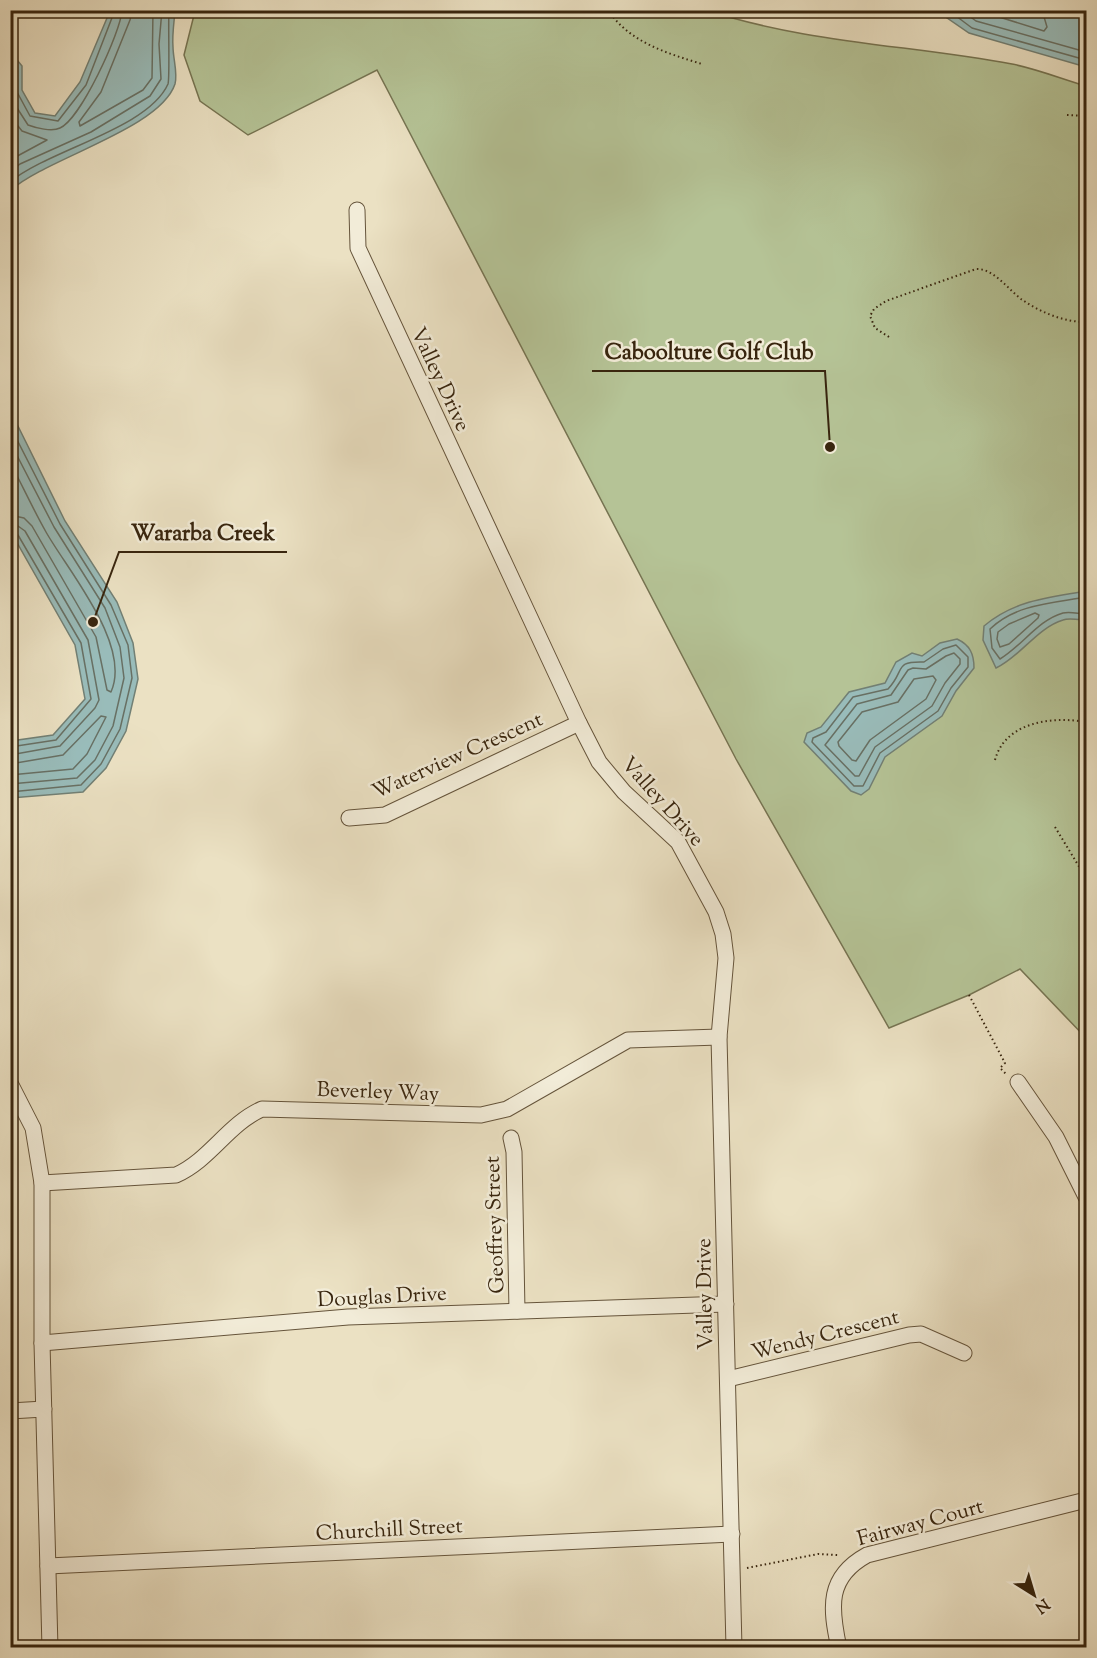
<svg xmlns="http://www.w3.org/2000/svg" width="1097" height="1658" viewBox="0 0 1097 1658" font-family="'Sorts Mill Goudy',serif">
	<rect width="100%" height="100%" fill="#ebe1c3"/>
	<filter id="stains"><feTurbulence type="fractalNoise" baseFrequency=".00333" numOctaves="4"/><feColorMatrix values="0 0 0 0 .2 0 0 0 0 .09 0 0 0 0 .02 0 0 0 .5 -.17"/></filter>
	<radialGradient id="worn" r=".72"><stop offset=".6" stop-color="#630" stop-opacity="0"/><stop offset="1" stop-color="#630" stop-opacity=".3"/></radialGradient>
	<path fill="#b5c396" stroke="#767452" stroke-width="1.5" d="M 706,10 C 806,43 910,45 1012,64 C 1037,69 1062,79 1086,86 L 1086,1038 L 1020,969 L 969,995 L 889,1028 L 736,759 L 377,70 L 248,135 L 200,101 L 184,55 L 195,11 Z"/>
	<g fill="#99bcba" stroke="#728075" stroke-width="1.5">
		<path d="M 110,11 L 175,11 C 174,23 172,35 173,47 C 173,58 178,74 175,84 C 160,129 47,158 11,190 L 11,59 L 14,56 L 22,66 L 22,90 L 35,113 L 55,116 L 80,82 Z"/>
		<path d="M 733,11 L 733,10 L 827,11 L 742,14 Z"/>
		<path d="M 937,11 L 1059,11 L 1086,19 L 1086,67 L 969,33 Z"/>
		<path d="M 11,412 L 65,521 L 117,602 L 133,643 L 138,679 L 126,731 L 106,768 L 83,792 L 11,798 L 11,741 L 53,735 L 85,699 L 75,645 L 11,532 Z"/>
		<path d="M 1086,591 L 1086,619 C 1079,621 1070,617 1063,620 C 1037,628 1021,656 996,668 L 983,640 L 984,626 C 1015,600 1048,598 1086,591 Z"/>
		<path d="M 957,639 C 970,645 974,654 974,668 L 956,691 L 942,716 L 885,757 L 869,789 L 861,795 L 851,791 L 804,742 L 807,733 L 821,727 L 849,692 L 885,683 L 896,662 L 912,653 L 922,656 L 940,643 Z"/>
	</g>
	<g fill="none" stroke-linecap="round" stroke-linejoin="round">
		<g stroke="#687064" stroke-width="1.5">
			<path d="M 132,10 L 130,20 L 101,92 L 79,122 L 80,126 L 143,90 L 152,78 L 153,10"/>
			<path d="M 948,10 L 972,28 L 1086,60"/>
			<path d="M 961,10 L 976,21 L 1086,52"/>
			<path d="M 977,10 L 1044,31 L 1047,27 L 1042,10"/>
			<path d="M 10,63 L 16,69 L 17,92 L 30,116 L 58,121 L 86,85 L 115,10"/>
			<path d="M 10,97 L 28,125 C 36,128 52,132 60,128 C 80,120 121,32 122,10"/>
			<path d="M 10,116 L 22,131 L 47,140 L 10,160"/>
			<path d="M 10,172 L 20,164 L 91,132 L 150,96 L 161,79 L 159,44 L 162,10"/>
			<path d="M 10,182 C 48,150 148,129 168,84 C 170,79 168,22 169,10"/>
			<path d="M 10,426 L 60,524 L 111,605 L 128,645 L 132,678 L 120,729 L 101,764 L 81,785 L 10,792"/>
			<path d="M 10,442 L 54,527 L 105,608 L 120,647 L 124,678 L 113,726 L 95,760 L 77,778 L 10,784"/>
			<path d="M 10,462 C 22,485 33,509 46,532 C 68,571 132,645 111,692 L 107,690 L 96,637 L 32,526 L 24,518 L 10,515"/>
			<path d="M 10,524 L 18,526 L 25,531 L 88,640 L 99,700 L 95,708 L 60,746 L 10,755"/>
			<path d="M 10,532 L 18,535 L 81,643 L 91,699 L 56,740 L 10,747"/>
			<path d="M 1086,597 C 1053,603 1016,604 990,629 L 992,648 L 1000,659 C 1022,646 1038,620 1063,613 C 1070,611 1079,614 1086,614"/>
			<path d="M 1035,613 L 1039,615 L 1038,618 L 1009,644 L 1000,647 L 997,639 L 998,632 L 1009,624 Z"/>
			<path d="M 956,645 L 968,657 L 968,667 L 951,688 L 938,711 L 880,753 L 863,786 L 854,786 L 812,742 L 813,738 L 826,732 L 853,697 L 888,689 C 906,670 893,661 924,662 L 943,649 Z"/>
			<path d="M 954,653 L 960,659 L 960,664 L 945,683 L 932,706 L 875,747 L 859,776 L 855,776 L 825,745 L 857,704 L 891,695 L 908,670 L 913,668 L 926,669 L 946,656 Z"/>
			<path d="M 933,676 L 936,680 L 926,699 L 870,740 L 856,761 L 852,760 L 839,746 L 838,742 L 862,712 L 898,702 L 914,679 Z"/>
			<path d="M 10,764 L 63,755 L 101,716 L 106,717 L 87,754 L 73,769 L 10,775"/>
		</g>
		<g stroke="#65543b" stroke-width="17">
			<g id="street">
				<path d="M 357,210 L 358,248 L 579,723 L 599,762 L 624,792 L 678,842 L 716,912 L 723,934 L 726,958 L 719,1037 L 734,1648"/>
				<path d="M 349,818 L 385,815 L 579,723"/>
				<path d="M 1018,1082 L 1056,1137 L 1086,1197"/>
				<path d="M 10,1083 L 33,1128 L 42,1183 L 42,1343 L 50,1648"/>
				<path d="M 511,1138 L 514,1152 L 517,1311"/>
				<path d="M 42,1183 L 176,1175 C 210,1160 228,1124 262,1109 L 481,1115 L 507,1109 L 628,1040 L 719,1037"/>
				<path d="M 42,1343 L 348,1317 L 726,1304"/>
				<path d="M 728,1379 L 909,1335 L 921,1334 L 964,1353"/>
				<path d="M 10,1411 L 44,1409"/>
				<path d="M 48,1566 L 732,1534"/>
				<path d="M 839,1648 C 830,1607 827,1577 867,1555 L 1086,1500"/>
			</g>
		</g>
		<g stroke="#38250e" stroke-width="2" stroke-dasharray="1.5 3" stroke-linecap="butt">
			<path d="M 608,10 C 629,42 666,53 702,64"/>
			<path d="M 1067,115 L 1086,116"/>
			<path d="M 889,337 L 875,328 L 870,316 L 874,309 L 886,301 L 976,269 C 993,268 1008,289 1021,299 C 1040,312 1063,322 1086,322"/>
			<path d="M 995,760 C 1005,722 1052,716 1086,722"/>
			<path d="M 1086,796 L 1086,800"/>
			<path d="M 1055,827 L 1086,878"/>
			<path d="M 969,995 L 1005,1063 L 1000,1068 L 1006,1074"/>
			<path d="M 747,1568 L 818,1554 L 838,1555"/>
		</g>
		<use href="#street" stroke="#f2ecd8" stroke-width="15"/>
	</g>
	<g text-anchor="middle" stroke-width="5" stroke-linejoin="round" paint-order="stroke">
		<g font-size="21" fill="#38250e" stroke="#f2ecd8">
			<text transform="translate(441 379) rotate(65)" y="7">Valley Drive</text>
			<text transform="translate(457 755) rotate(-24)" y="7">Waterview Crescent</text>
			<text transform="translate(663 801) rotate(48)" y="7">Valley Drive</text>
			<text transform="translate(378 1091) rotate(2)" y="7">Beverley Way</text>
			<text transform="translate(494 1225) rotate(-92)" y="7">Geoffrey Street</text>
			<text transform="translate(704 1294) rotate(-91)" y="7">Valley Drive</text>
			<text transform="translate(382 1296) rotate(-3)" y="7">Douglas Drive</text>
			<text transform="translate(825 1334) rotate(-14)" y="7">Wendy Crescent</text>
			<text transform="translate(920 1522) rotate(-15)" y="7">Fairway Court</text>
			<text transform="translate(389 1529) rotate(-3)" y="7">Churchill Street</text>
		</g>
	</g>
	<path fill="none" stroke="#38250e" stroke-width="2" d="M830 447L825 371H592M93 622L119 552H287"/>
	<g fill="#38250e" stroke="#f2ecd8" stroke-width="2">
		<circle cx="830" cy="447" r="6"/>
		<circle cx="93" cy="622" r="6"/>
	</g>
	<g font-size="22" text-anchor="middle" font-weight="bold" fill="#38250e" stroke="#f2ecd8" stroke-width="5" stroke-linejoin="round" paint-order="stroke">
		<text x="709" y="359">Caboolture Golf Club</text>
		<text x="203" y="540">Wararba Creek</text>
	</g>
	<rect width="1097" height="1658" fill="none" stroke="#ebe1c3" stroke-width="36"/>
	<rect x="12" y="12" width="1073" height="1634" fill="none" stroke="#38250e" stroke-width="3"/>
	<rect x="18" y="18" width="1061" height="1622" fill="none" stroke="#38250e" stroke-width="1.5"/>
	<g transform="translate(1034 1595) rotate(143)" stroke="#f2ecd8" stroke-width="4.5" paint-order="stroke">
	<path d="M0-4.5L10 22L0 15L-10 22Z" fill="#38250e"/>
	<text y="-9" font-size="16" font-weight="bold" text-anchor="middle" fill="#38250e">N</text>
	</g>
	<rect width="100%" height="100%" filter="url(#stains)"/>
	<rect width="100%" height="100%" fill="url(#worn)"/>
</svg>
